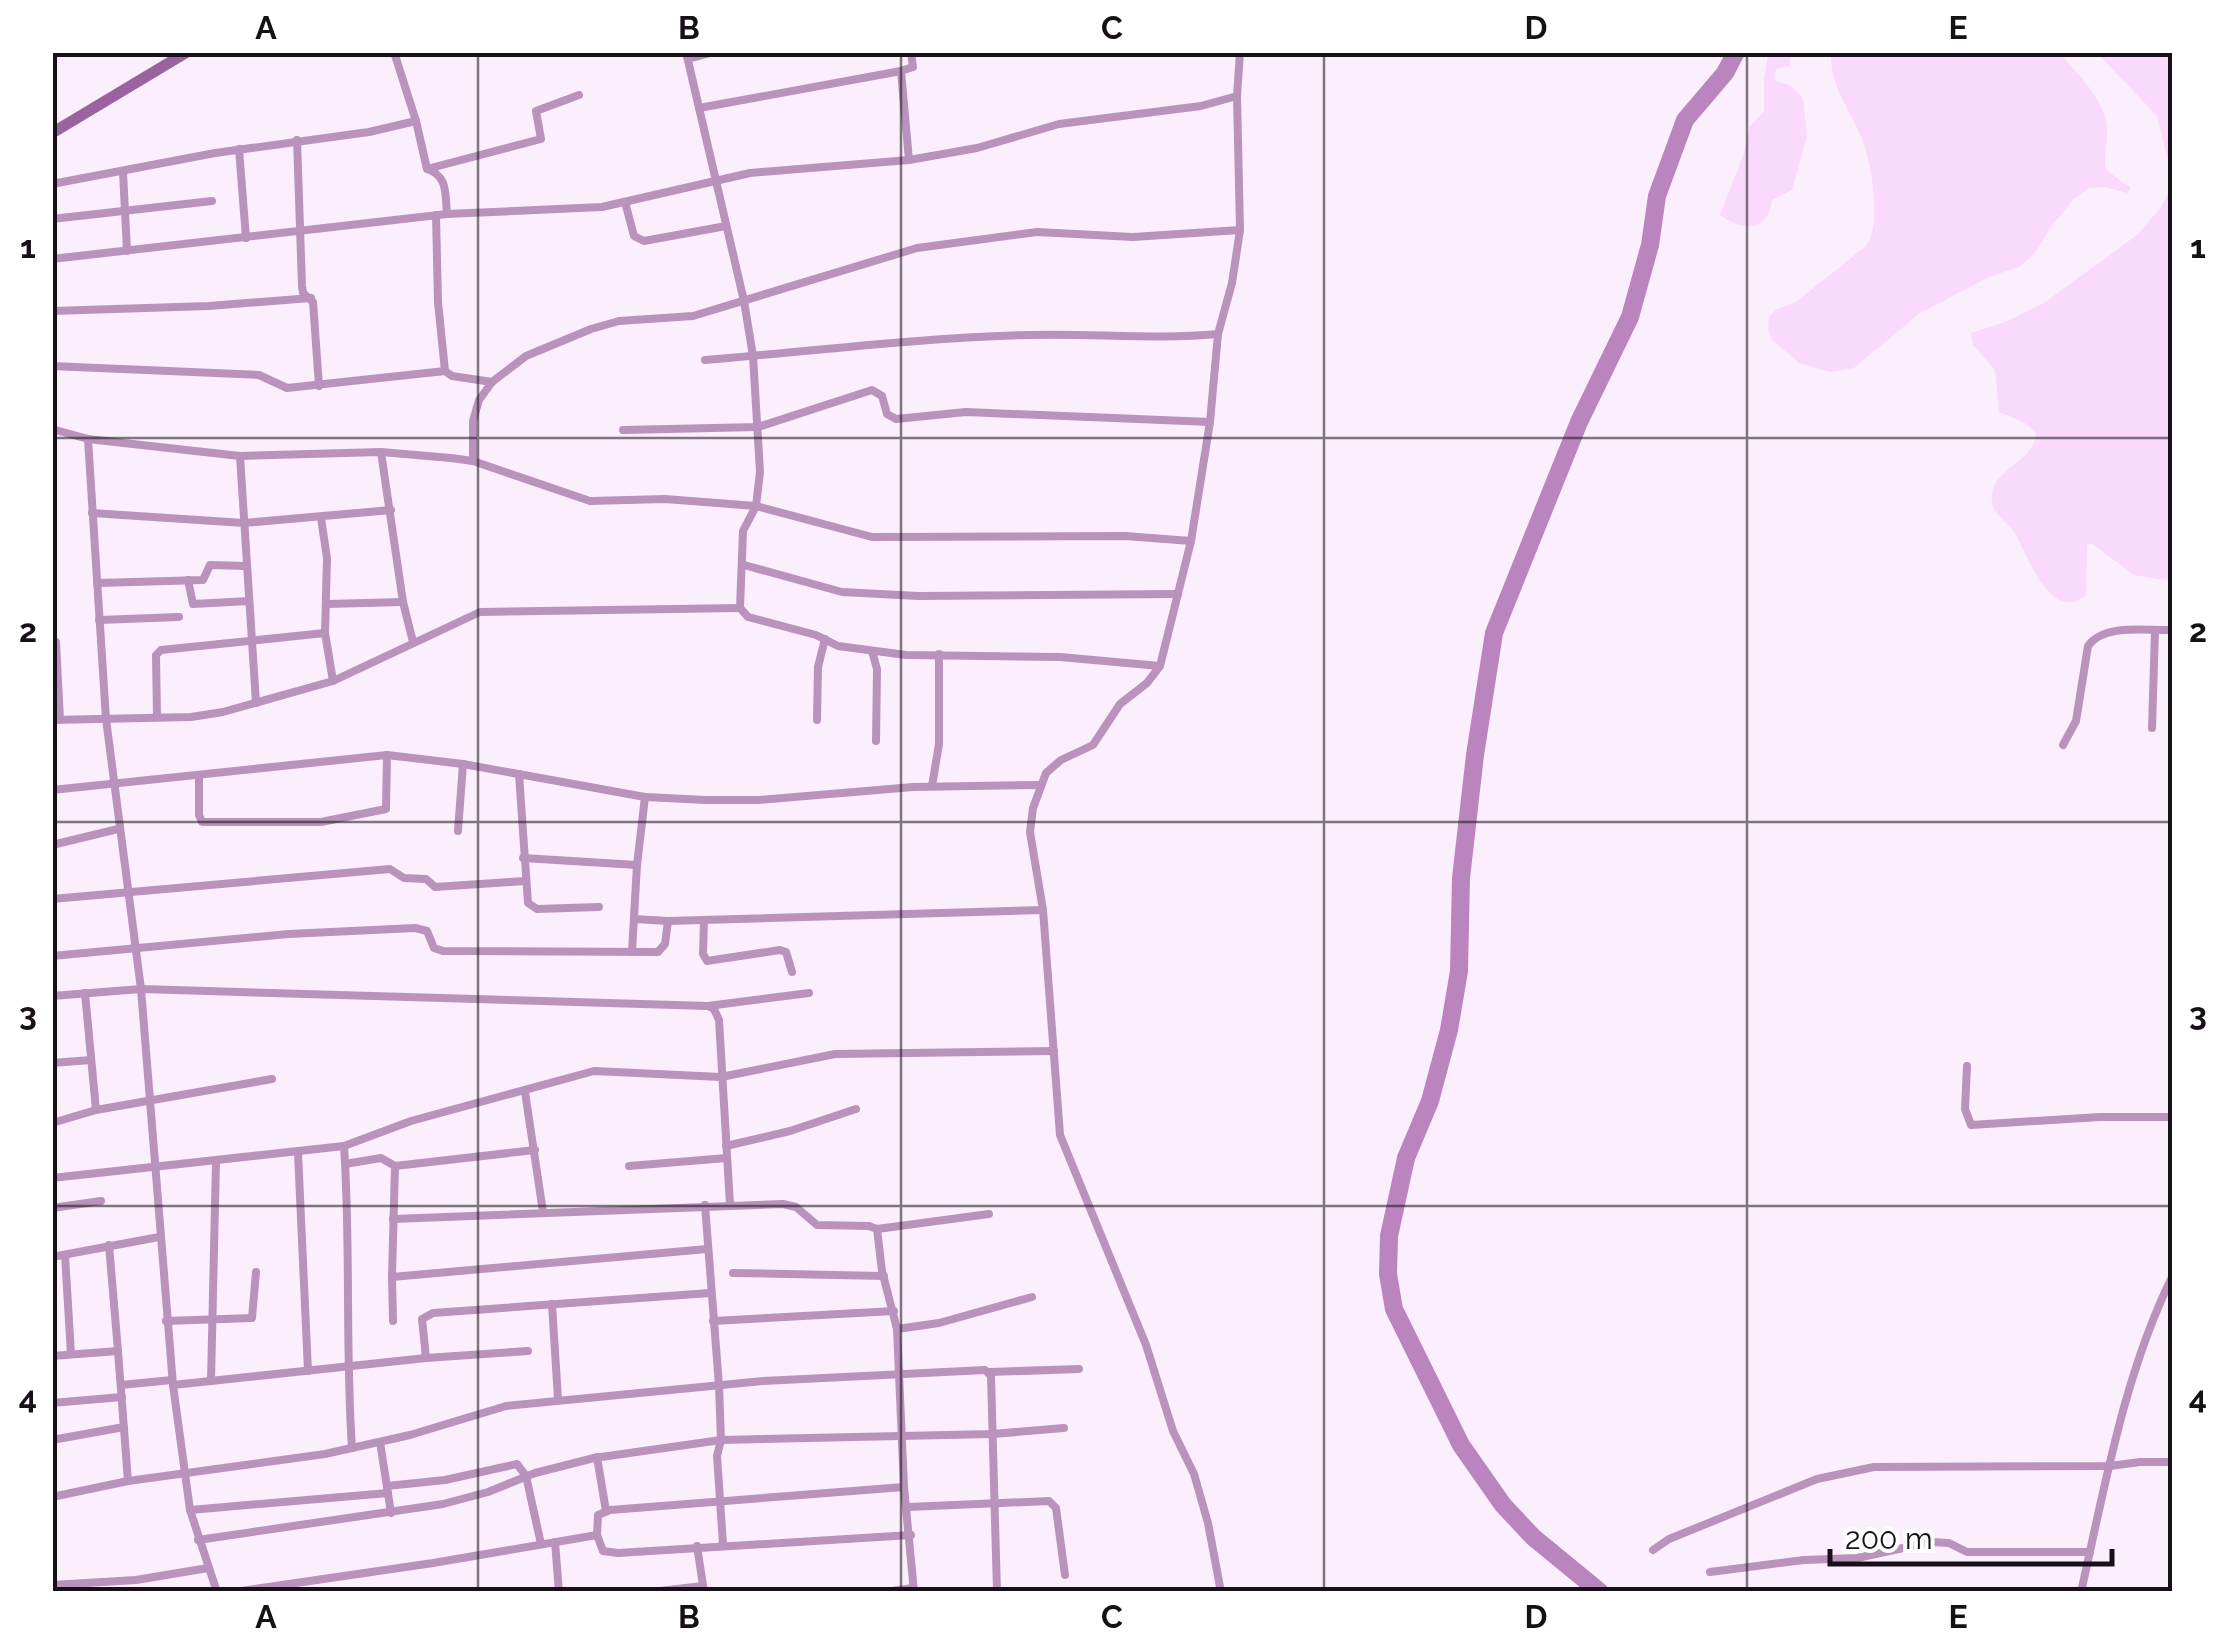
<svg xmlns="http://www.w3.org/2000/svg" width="2225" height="1644" viewBox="0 0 2225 1644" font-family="Raleway,sans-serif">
	<rect width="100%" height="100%" fill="#fceffd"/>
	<g fill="#f9d9fc">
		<path d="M 1768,53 L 1790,53 L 1790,66 L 1776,69 L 1775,81 L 1790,85 L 1803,98 L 1807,136 L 1792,190 L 1772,200 C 1768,233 1742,231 1720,215 L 1744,153 L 1750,126 L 1764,112 L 1764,80 Z"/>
		<path d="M 1831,53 L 2060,53 C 2077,74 2106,100 2107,129 C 2108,144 2103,155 2106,170 L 2131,188 L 2127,193 L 2105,187 L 2089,188 L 2074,199 L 2049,229 L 2035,253 L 2021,266 L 1989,277 L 1920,313 L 1854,368 L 1830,372 L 1799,363 L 1772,340 L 1768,329 L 1769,317 L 1777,309 L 1796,302 L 1866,246 C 1883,225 1871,157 1859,132 C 1847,104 1830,85 1831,53 Z"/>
		<path d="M 2097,53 L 2172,53 L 2172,581 L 2134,575 L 2091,543 L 2087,545 L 2086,595 C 2049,625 2027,552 2014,532 C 2005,518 1989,514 1992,494 C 1996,466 2036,460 2036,433 L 2025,423 L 1999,412 L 1995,370 L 1973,345 L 1971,333 L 2005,322 L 2044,303 L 2137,235 L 2162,206 L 2170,188 L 2171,174 L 2157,116 Z"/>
	</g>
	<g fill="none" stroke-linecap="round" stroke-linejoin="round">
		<path stroke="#ba85bf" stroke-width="18" d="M 1600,1592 L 1533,1537 L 1503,1505 L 1461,1445 L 1394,1309 L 1388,1274 L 1389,1236 L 1406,1158 L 1430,1101 L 1449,1030 L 1459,971 L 1461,878 L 1475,755 L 1494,633 L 1579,422 L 1630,317 L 1650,245 L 1657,196 L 1685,120 L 1725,73 L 1736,52"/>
		<g stroke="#b993bc" stroke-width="8">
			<path d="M 394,52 L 416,121 L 427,169 C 448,176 445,193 447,214"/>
			<path d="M 686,52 L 744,301 L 753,356 L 760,472 L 756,506 L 743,531 L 740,608 L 748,617 L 816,635 L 838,646 L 906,655 L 1060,657 L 1160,666"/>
			<path d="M 688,59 L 714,52"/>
			<path d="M 699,108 L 901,71"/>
			<path d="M 297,140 L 302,286 L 303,293 L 313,302 L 319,386"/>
			<path d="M 239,149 L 246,238"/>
			<path d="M 909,160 L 901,71 L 913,67 L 911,52"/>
			<path d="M 427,169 L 541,139 L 536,111 L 579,95"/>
			<path d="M 123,172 L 127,251"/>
			<path d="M 52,184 L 215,153 L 369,132 L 416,121"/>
			<path d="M 625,202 L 634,236 L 644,241 L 726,226"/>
			<path d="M 436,215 L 438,302 L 445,371 L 452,376 L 492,382"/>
			<path d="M 52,219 L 212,201"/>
			<path d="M 52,259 L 447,214 L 602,207 L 750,173 L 909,160 L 977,148 L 1059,124 L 1201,106 L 1237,96"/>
			<path d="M 52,311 L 209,306 L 311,298"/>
			<path d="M 705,360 C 812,351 919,338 1027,335 C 1091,333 1154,340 1218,334"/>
			<path d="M 52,366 L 259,375 L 287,388 L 445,371"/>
			<path d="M 52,429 L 88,439 L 240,456 L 381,452 L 451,458 L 473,461 L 590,501 L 665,499 L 756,506 L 872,537 L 1125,536 L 1191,541"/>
			<path d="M 623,430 L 758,427 L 872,390 L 882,396 L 887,414 L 896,419 L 966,412 L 1210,422"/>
			<path d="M 88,439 L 106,719 L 141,989 L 173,1385 L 190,1510 L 217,1592"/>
			<path d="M 381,452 L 403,602 L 413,642"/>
			<path d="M 240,456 L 256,703"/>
			<path d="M 473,461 L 473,421 L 479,400 L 492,382 L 526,356 L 591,329 L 619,321 L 693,316 L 917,248 L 1037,232 L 1133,237 L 1240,230"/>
			<path d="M 92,513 L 244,523 L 391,510"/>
			<path d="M 321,518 L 327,558 L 325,633 L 333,681"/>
			<path d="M 744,565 L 842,592 L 918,596 L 1178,594"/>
			<path d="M 188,580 L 193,604 L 249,601"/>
			<path d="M 97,583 L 203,580 L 210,565 L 246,566"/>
			<path d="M 327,604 L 403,602"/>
			<path d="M 99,620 L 179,617"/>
			<path d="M 52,639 L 56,642 L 60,720"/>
			<path d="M 872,651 L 877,669 L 876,741"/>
			<path d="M 157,717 L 156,655 L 161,650 L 325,633"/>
			<path d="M 52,720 L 191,717 L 223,712 L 333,681 L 480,612 L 740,608"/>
			<path d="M 817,720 L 818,667 L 825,639"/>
			<path d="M 2152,728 L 2155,631"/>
			<path d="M 2063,745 L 2076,721 L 2088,646 C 2104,623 2147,631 2172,630"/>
			<path d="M 519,774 L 528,903 L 537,909 L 599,907"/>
			<path d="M 199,775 L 199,815 L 202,822 L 321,822 L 386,809 L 387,755"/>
			<path d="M 932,786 L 939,744 L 939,654"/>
			<path d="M 52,790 L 387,755 L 463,764 L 645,797 L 706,800 L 758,800 L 913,787 L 1039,785"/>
			<path d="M 458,831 L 463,764"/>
			<path d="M 52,845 L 118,829"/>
			<path d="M 523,858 L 637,865 L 645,797"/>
			<path d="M 52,899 L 390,869 L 404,878 L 426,879 L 435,887 L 525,881"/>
			<path d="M 634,919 L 668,921"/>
			<path d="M 704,920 L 703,954 L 707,961 L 780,950 L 786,952 L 792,972"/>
			<path d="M 632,952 L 637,865"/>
			<path d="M 52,956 L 289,934 L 415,928 L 427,931 L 434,948 L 443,951 L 658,952 L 665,944 L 668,921 L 1043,910"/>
			<path d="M 85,993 L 96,1110"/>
			<path d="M 52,996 L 141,989 L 708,1006 L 714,1009 L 719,1020 L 730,1205"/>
			<path d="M 708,1006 L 809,993"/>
			<path d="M 52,1063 L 91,1060"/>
			<path d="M 1967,1066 L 1965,1109 L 1971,1125 L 2100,1117 L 2172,1117"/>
			<path d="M 525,1092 L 543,1212"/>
			<path d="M 52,1123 L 96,1110 L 272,1079"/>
			<path d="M 344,1146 L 411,1121 L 594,1071 L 721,1077 L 835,1054 L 1054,1051"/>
			<path d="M 726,1146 L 790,1131 L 856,1109"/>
			<path d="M 298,1153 L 308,1371"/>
			<path d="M 345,1164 L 381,1158 L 395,1166 L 535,1150"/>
			<path d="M 395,1166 L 392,1277 L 707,1249"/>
			<path d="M 629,1166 L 727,1158"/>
			<path d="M 52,1178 L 344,1146 C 351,1247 345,1347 352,1448"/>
			<path d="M 705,1205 L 719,1386 L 721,1440 L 717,1456 L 723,1544"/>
			<path d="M 52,1208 L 101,1201"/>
			<path d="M 393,1219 L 783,1204 L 796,1207 L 817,1225 L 869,1226 L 877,1229 L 882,1271 L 897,1329 L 904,1487 L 914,1592"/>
			<path d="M 877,1229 L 989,1214"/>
			<path d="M 109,1245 L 118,1351"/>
			<path d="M 65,1255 L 71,1354"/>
			<path d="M 52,1257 L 159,1237"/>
			<path d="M 733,1273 L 884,1276"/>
			<path d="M 392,1277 L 393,1321"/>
			<path d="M 552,1304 L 558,1399"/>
			<path d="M 166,1321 L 252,1318 L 256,1272"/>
			<path d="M 713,1321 L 894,1311"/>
			<path d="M 897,1329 L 939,1323 L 1032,1297"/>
			<path d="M 52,1356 L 118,1351 L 128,1481"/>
			<path d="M 426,1358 L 422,1319 L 433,1313 L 710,1293"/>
			<path d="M 990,1372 L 1079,1369"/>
			<path d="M 211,1381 L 216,1161"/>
			<path d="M 121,1385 L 172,1380"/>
			<path d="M 173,1385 L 426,1358 L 528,1351"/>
			<path d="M 52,1403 L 122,1397"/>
			<path d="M 52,1440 L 124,1427"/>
			<path d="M 380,1442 L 391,1513"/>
			<path d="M 597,1457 L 606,1511"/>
			<path d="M 387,1486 L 445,1480 L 517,1464 L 526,1476 L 541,1544"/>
			<path d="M 904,1487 L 610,1510 L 598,1515 L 597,1535 L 603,1551 L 618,1553 L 911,1535"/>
			<path d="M 52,1497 L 128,1481 L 325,1454 L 410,1435 L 506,1406 L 763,1381 L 985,1370 L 991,1376 L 997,1592"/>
			<path d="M 908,1507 L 1049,1501 L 1056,1508 L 1065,1575"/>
			<path d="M 190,1510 L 388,1493"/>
			<path d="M 198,1540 L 443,1504 L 488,1492 L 535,1473 L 594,1458 L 721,1440 L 993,1434 L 1064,1428"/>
			<path d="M 555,1542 L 559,1592"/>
			<path d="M 697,1546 L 704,1592"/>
			<path d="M 1653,1550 L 1669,1539 L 1817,1479 L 1874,1467 L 2110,1466 L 2140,1462 L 2172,1462"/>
			<path d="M 1710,1572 L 1804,1560 L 1857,1558 L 1931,1542 L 1949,1543 L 1967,1552 L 2090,1552"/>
			<path d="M 52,1585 L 136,1580 L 208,1568"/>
			<path d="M 234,1592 L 433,1563 L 597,1535"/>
			<path d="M 651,1592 L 703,1586"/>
			<path d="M 885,1592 L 913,1588"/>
			<path d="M 1221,1592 L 1208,1523 L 1194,1474 L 1173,1431 L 1146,1345 L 1060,1135 L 1043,910 L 1030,832 L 1033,808 L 1046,773 L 1061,760 L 1093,745 L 1120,704 L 1147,683 L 1160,666 L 1191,541 L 1210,422 L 1218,334 L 1232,283 L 1240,230 L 1237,96 L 1240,52"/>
			<path d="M 2081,1592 C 2105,1486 2124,1375 2172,1277"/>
		</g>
		<path stroke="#9a639f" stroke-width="11" d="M 52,133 L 187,52"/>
	</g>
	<path fill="none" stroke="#181018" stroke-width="2.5" stroke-opacity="0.55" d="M 478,52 L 478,1592M 901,52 L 901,1592M 1324,52 L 1324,1592M 1747,52 L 1747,1592M 52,438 L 2172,438M 52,822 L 2172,822M 52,1206 L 2172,1206"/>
	<rect width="2225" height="1644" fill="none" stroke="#ffffff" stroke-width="110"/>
	<path d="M1830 1549v15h282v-15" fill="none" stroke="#181018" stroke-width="5"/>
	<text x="1845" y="1549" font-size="30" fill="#181018" stroke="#ffffff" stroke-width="8" paint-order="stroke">200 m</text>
	<rect x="55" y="55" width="2115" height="1534" fill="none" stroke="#181018" stroke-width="4"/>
	<g font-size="32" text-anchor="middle" font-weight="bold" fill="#181018">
		<text x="266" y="39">A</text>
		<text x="689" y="39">B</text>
		<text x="1112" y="39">C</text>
		<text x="1536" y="39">D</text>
		<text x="1958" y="39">E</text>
		<text x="28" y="258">1</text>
		<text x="2198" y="258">1</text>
		<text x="28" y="642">2</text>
		<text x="2198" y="642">2</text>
		<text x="28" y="1025">3</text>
		<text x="2198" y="1025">3</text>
		<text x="28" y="1409">4</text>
		<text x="2198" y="1409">4</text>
		<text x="266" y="1628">A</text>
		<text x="689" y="1628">B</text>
		<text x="1112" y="1628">C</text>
		<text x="1536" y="1628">D</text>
		<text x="1958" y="1628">E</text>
	</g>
</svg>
